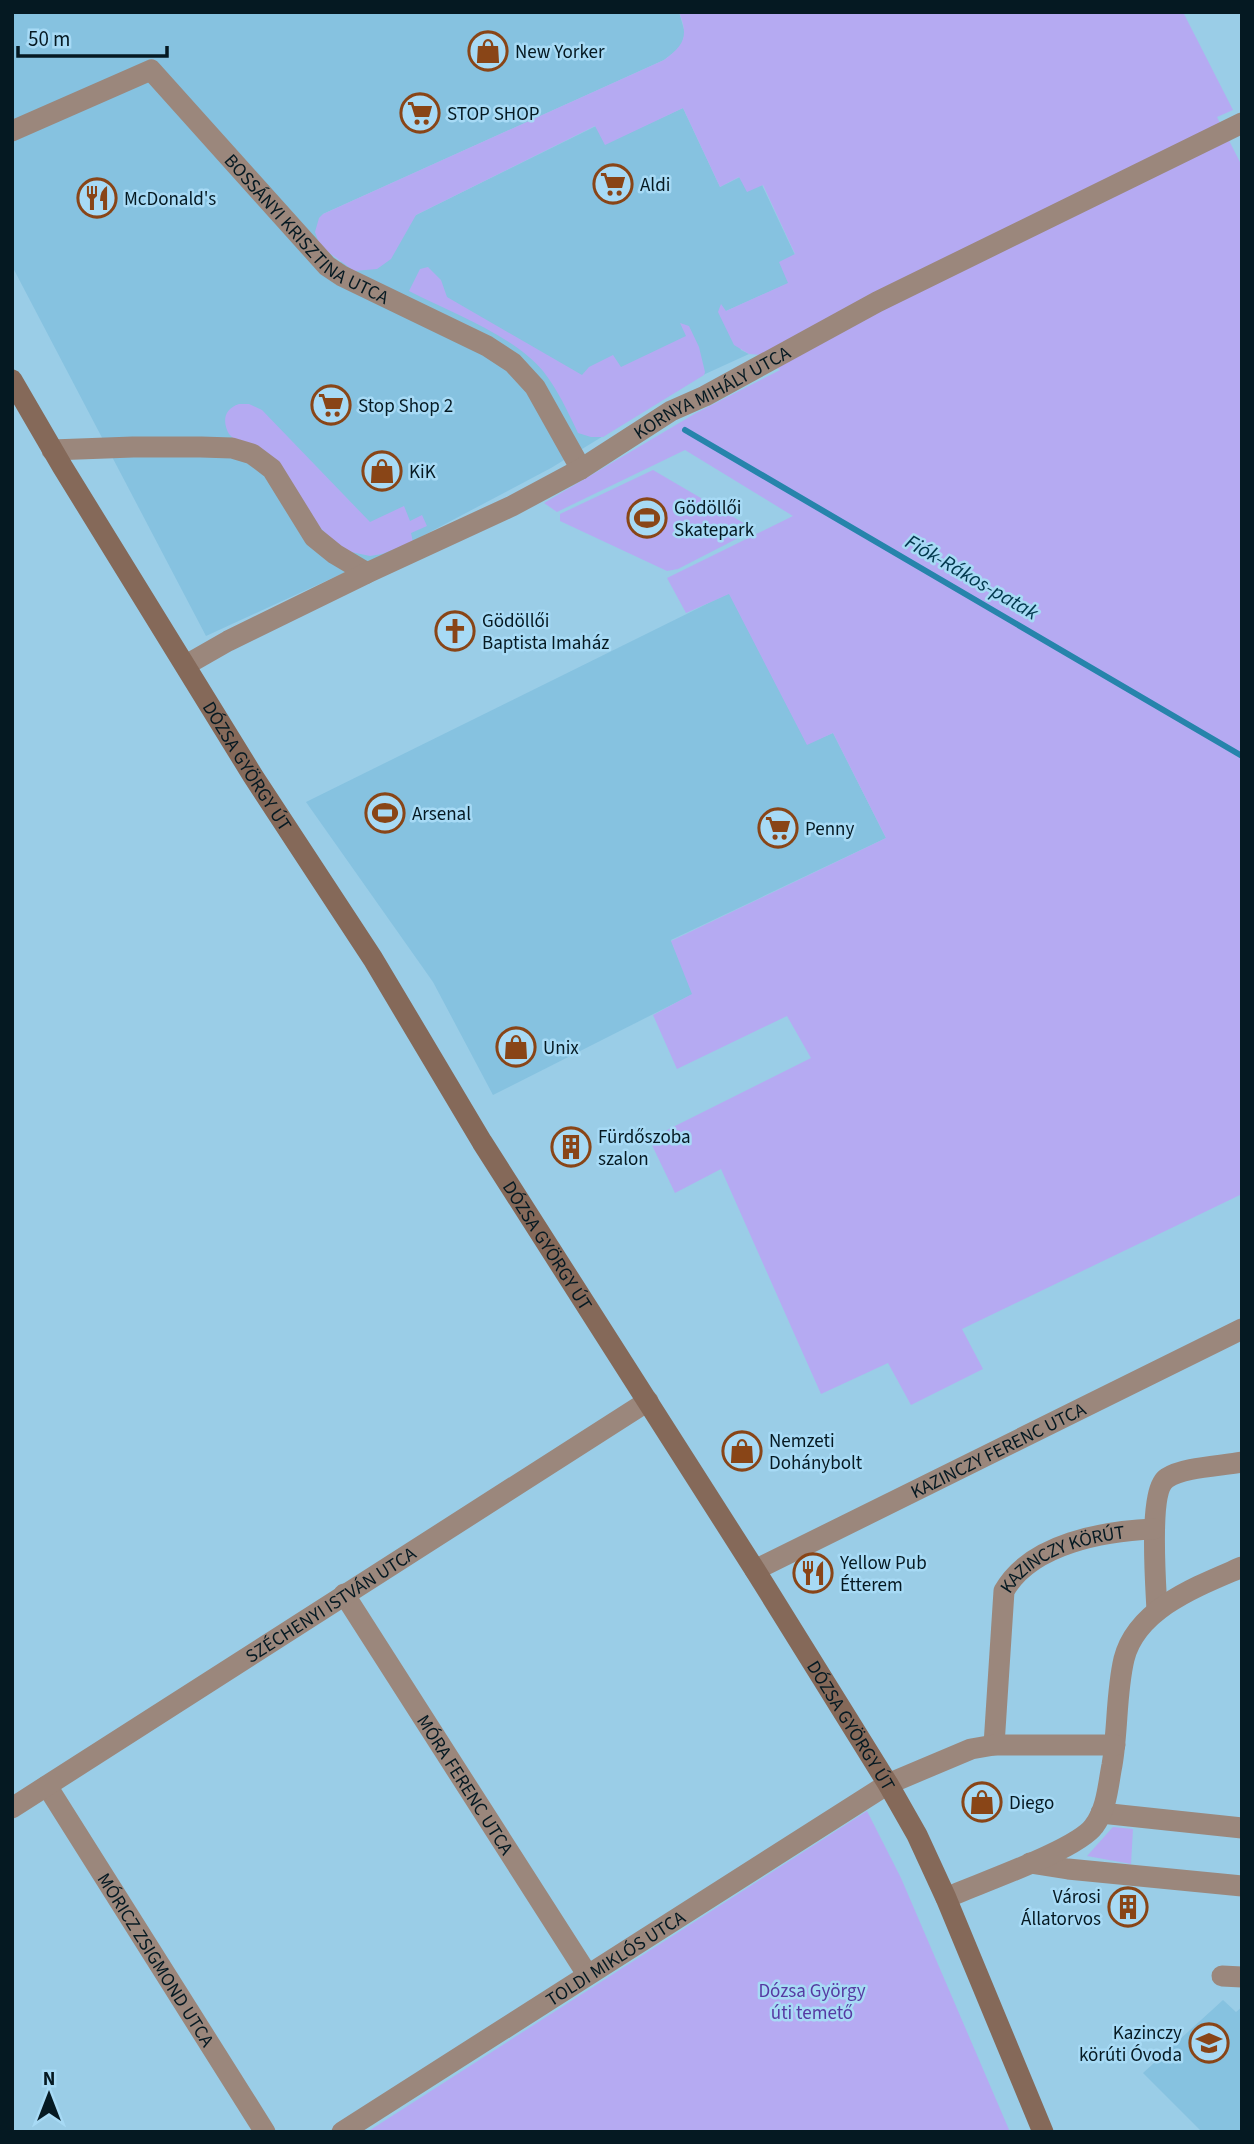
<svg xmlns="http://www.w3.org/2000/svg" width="1254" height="2144" viewBox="0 0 1254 2144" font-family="'Source Sans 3',sans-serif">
	<rect width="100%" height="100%" fill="#9acde7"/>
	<g fill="#86c2e0">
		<path d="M 12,12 L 679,12 L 685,33 L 682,43 L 677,50 L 664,60 L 323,214 L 320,246 L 340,262 L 416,215 L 596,126 L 605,144 L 683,108 L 720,187 L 740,177 L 762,185 L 795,255 L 789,283 L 726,311 L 741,350 L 749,354 L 703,375 L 551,468 L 413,541 L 206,636 L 12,266 Z"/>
		<path d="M 729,593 L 807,744 L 833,733 L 886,838 L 671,940 L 693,994 L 493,1095 L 433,982 L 306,802 Z"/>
		<path d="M 1223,2000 L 1236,2012 L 1242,2007 L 1242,2132 L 1202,2132 L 1143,2073 Z"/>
	</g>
	<g fill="#b5aaf2">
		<path d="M 679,12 L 1183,12 L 1233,110 L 1217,117 L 1242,166 L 1242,1194 L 962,1329 L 983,1369 L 911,1405 L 888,1363 L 821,1394 L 721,1169 L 675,1193 L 649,1139 L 811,1058 L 787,1016 L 677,1069 L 653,1015 L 692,994 L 671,941 L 886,838 L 833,733 L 807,745 L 729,594 L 686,613 L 667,578 L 793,516 L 685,450 L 557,512 L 544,503 L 696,413 L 780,370 L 761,355 L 749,354 L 734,345 L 718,312 L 721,304 L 726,311 L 788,283 L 779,262 L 795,254 L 763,185 L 747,192 L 739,177 L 720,187 L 683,108 L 605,145 L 595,126 L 416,215 L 391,259 L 377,269 L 354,271 L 320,246 L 315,232 L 319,218 L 323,214 L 664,60 C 684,45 689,37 679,12 Z"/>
		<path d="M 428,267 L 441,280 L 447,297 L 582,375 L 589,367 L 613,355 L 621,367 L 686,336 L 680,323 L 689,326 L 699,347 L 705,372 L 704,375 L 603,437 L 591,437 L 578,433 C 568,412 558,390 543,371 C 513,335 450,312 409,291 L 420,269 Z"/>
		<path d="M 239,404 L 249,404 L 262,410 L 370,522 L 404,506 L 410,521 L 422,515 L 427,526 L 411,533 L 413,542 L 382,554 L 370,556 L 342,550 L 229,434 C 222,421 224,409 239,404 Z"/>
		<path d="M 653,470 L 747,525 L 746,534 L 678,569 L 667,571 L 560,521 L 560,514 Z"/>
		<path d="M 867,1811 L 901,1878 L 1010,2132 L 367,2132 Z"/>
		<path d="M 1113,1827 L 1133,1829 L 1131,1864 L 1087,1856 Z"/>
	</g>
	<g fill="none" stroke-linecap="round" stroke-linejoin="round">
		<path stroke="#2684ab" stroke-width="6" d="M 685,430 L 1242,756"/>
		<g stroke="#9b877c" stroke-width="21">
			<path id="s1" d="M 12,131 L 151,70 L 327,266 L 342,276 L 487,346 L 513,363 L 535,387 L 581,469"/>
			<path d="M 52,450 L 133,447 L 201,447 L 232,448 L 252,454 L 272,469 L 314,537 L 335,554 L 367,573"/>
			<path id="s2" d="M 186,665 L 228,641 L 367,573 L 512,506 L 581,469 L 671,411 L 705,396 L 877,302 L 1242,123"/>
			<path id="s3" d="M 755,1570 L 1242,1329"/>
			<path id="s4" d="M 344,1594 L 587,1974"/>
			<path d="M 1157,1611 C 1156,1587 1148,1490 1167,1478 C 1183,1467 1222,1466 1242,1462"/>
			<path id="s5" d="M 994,1745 L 1004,1591 C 1031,1543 1105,1531 1154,1529"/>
			<path id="s6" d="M 47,1786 L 265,2132"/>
			<path id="s7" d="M 12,1808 L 648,1401"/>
			<path d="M 1101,1813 L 1242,1828"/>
			<path d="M 1030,1863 L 1068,1869 L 1242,1886"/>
			<path d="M 946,1898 C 977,1884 1077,1850 1094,1826 C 1107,1809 1108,1785 1112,1765 C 1118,1730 1116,1693 1124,1659 C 1137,1608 1198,1586 1242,1567"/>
			<path d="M 1222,1976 L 1242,1977"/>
			<path id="s8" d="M 342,2132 L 888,1784 L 971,1749 L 994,1745 L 1115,1745"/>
		</g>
		<path stroke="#856959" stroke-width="21" id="s9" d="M 12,380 L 62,466 L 253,776 L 373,959 L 482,1142 L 755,1570 L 888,1784 L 917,1835 L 946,1898 L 1043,2132"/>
	</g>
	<defs>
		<g id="shop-ring" transform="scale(2.0125)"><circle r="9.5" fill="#a7daf5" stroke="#894517" stroke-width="1.5"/><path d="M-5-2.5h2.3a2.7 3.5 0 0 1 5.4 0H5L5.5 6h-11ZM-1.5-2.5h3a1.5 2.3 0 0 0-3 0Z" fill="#894517"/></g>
		<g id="supermarket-ring" transform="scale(2.0125)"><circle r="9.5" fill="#a7daf5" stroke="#894517" stroke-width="1.5"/><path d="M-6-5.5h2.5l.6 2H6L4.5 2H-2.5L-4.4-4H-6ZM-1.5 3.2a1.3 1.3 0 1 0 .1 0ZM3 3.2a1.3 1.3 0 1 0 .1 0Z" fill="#894517"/></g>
		<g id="restaurant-ring" transform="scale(2.0125)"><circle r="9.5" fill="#a7daf5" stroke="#894517" stroke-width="1.5"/><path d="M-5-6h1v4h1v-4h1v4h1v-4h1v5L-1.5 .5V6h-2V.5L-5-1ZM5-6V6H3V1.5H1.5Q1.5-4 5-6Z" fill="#894517"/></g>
		<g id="stadium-ring" transform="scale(2.0125)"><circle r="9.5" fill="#a7daf5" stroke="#894517" stroke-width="1.5"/><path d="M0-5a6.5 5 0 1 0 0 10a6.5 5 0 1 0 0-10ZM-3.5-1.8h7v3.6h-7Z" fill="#894517"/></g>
		<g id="church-ring" transform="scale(2.0125)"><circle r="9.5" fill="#a7daf5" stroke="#894517" stroke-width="1.5"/><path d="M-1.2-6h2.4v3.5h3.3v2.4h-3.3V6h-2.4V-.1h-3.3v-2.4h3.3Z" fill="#894517"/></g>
		<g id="building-ring" transform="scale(2.0125)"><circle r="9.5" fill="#a7daf5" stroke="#894517" stroke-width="1.5"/><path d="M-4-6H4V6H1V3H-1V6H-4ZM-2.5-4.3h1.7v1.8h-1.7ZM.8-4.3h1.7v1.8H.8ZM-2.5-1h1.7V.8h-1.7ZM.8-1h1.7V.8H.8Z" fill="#894517"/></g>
		<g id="school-ring" transform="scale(2.0125)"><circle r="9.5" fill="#a7daf5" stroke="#894517" stroke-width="1.5"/><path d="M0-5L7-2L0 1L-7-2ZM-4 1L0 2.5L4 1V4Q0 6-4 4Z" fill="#894517"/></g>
	</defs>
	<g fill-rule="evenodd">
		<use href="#shop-ring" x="488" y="51"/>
		<use href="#supermarket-ring" x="420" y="113"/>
		<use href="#supermarket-ring" x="613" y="184"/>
		<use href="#restaurant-ring" x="97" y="198"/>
		<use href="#supermarket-ring" x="331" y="405"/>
		<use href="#shop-ring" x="382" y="471"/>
		<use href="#stadium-ring" x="647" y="518"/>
		<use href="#church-ring" x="455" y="631"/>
		<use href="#stadium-ring" x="385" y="813"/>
		<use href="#supermarket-ring" x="778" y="828"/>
		<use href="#shop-ring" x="516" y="1047"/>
		<use href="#building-ring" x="571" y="1147"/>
		<use href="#shop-ring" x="742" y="1451"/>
		<use href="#restaurant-ring" x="813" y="1573"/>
		<use href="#shop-ring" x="982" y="1802"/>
		<use href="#building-ring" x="1128" y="1907"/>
		<use href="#school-ring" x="1209" y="2043"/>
	</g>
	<g text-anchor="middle" stroke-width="5" stroke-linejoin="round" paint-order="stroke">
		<g font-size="19" fill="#051922" stroke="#a7daf5" text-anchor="start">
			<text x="515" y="58">New Yorker</text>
			<text x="447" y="120">STOP SHOP</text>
			<text x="640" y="191">Aldi</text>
			<text x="124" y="205">McDonald's</text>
			<text x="358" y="412">Stop Shop 2</text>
			<text x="409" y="478">KiK</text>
			<text x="674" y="514">Gödöllői<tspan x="674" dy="22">Skatepark</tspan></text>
			<text x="482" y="627">Gödöllői<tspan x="482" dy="22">Baptista Imaház</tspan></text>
			<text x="412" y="820">Arsenal</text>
			<text x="805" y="835">Penny</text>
			<text x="543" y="1054">Unix</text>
			<text x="598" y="1143">Fürdőszoba<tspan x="598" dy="22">szalon</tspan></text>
			<text x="769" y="1447">Nemzeti<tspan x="769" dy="22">Dohánybolt</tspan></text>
			<text x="840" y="1569">Yellow Pub<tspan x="840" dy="22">Étterem</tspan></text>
			<text x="1009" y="1809">Diego</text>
			<text x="1101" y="1903" text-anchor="end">Városi<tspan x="1101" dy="22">Állatorvos</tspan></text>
			<text x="1182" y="2039" text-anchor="end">Kazinczy<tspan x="1182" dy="22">körúti Óvoda</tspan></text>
		</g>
		<g font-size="19" fill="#051922" stroke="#a7daf5">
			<text dy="7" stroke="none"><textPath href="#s1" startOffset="376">BOSSÁNYI KRISZTINA UTCA</textPath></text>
			<text dy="7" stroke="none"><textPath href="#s2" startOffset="593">KORNYA MIHÁLY UTCA</textPath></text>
			<text dy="7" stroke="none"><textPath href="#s9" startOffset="452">DÓZSA GYÖRGY ÚT</textPath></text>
			<text dy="7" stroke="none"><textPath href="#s9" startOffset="1018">DÓZSA GYÖRGY ÚT</textPath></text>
			<text dy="7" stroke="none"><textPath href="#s3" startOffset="271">KAZINCZY FERENC UTCA</textPath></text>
			<text dy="7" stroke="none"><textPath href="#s5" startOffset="224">KAZINCZY KÖRÚT</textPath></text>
			<text dy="7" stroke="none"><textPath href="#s7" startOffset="378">SZÉCHENYI ISTVÁN UTCA</textPath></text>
			<text dy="7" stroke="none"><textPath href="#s9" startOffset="1586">DÓZSA GYÖRGY ÚT</textPath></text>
			<text dy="7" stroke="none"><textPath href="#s4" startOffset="226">MÓRA FERENC UTCA</textPath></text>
			<text dy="7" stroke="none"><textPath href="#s8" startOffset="324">TOLDI MIKLÓS UTCA</textPath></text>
			<text dy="7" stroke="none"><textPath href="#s6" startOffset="205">MÓRICZ ZSIGMOND UTCA</textPath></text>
		</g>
		<g font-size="19" fill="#563aa2" stroke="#a7daf5">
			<text x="812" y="1997">Dózsa György<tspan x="812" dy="22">úti temető</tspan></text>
		</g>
		<g font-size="21" font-style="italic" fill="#02394e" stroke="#a7daf5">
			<text transform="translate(972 577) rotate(30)" y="7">Fiók-Rákos-patak</text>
		</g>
	</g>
	<rect width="1254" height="2144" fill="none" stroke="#051922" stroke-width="28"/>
	<g transform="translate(49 2095)" stroke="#a7daf5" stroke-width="5" paint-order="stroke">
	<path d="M0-5L12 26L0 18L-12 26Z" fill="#051922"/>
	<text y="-10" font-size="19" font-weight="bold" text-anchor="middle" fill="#051922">N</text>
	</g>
	<path d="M18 46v10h149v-10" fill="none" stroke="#051922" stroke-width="3.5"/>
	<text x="28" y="46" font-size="21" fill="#051922" stroke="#a7daf5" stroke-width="5" paint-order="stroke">50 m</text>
</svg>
